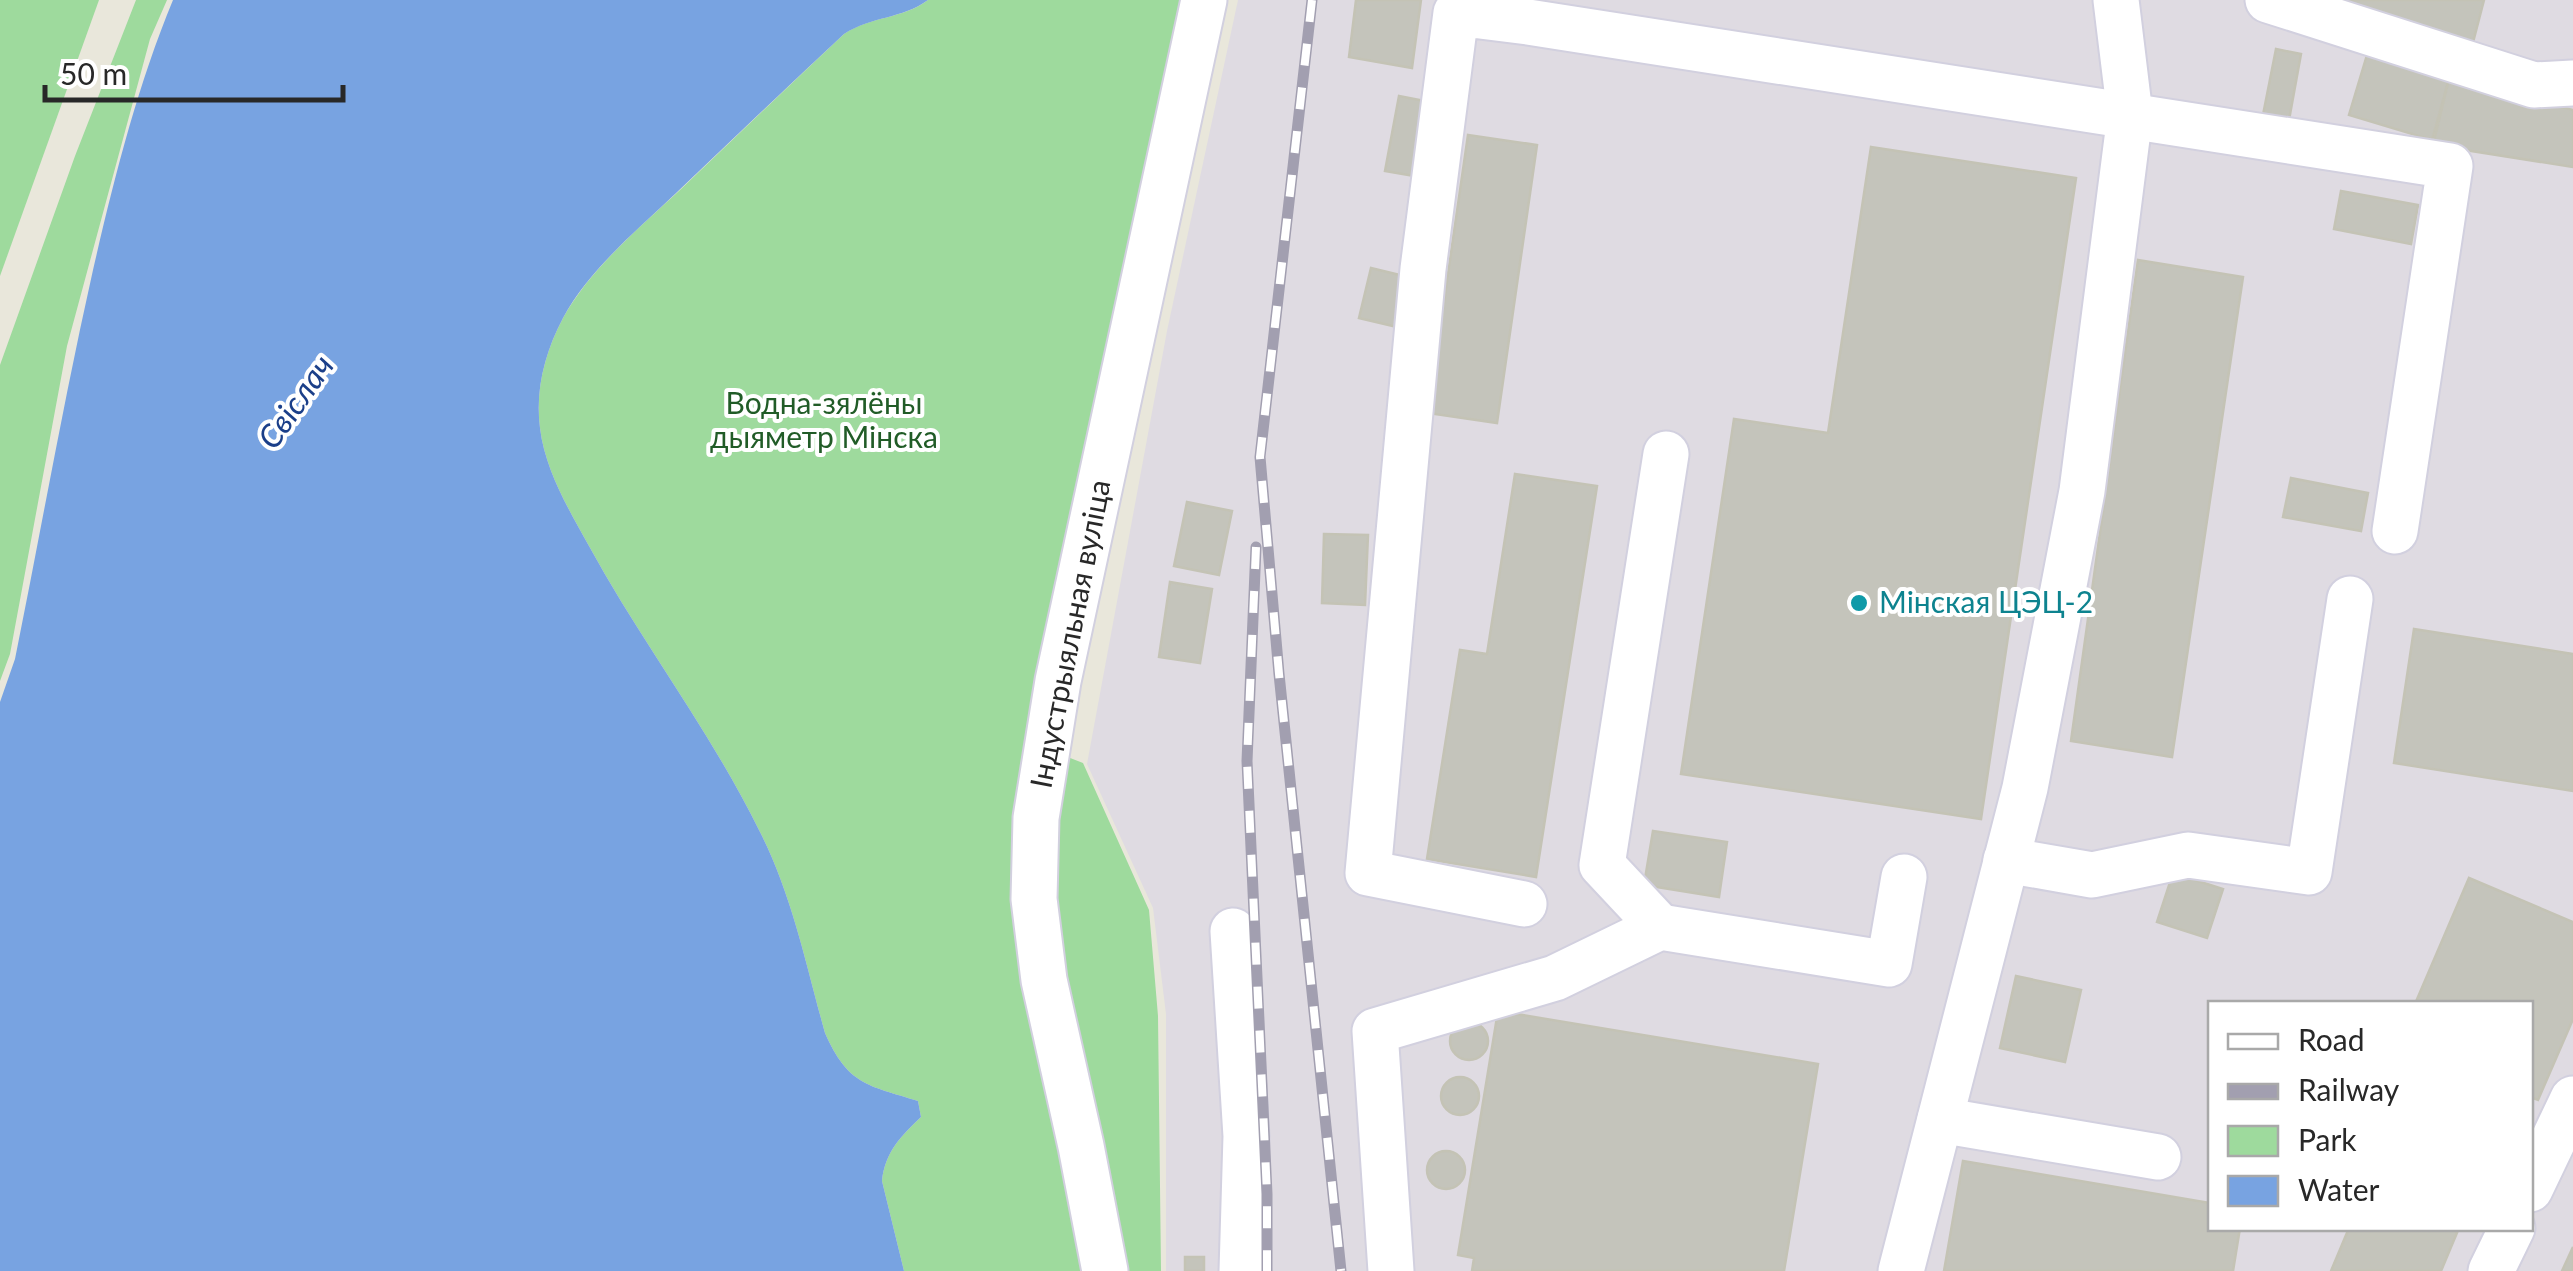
<svg xmlns="http://www.w3.org/2000/svg" width="2573" height="1271" viewBox="0 0 2573 1271" font-family="Lato,sans-serif">
	<rect width="100%" height="100%" fill="#e9e7db"/>
	<path fill="#dfdbe2" fill-rule="evenodd" d="M 1238,0 L 2573,0 L 2573,1271 L 1166,1271 L 1166,1014 L 1153,908 L 1087,764 L 1167,331 ZM 2210,1004 L 2530,1004 L 2530,1228 L 2210,1228 Z"/>
	<g fill="#9eda9d">
		<path d="M 0,0 L 99,0 L 0,276 Z"/>
		<path d="M 136,0 L 167,0 L 150,39 L 67,346 L 10,654 L 0,681 L 0,365 L 75,156 Z"/>
		<path d="M 928,0 L 1186,0 L 1029,742 L 1083,763 L 1149,910 L 1158,1016 L 1161,1271 L 904,1271 L 882,1181 C 885,1152 901,1136 921,1117 L 918,1101 C 867,1085 848,1085 825,1033 C 806,965 792,895 760,832 C 711,732 642,643 589,546 C 569,510 545,470 540,428 C 535,390 545,352 563,318 C 591,268 638,229 680,190 C 734,138 789,86 844,34 C 871,16 903,19 928,0 Z"/>
	</g>
	<path fill="#78a3e1" d="M 173,0 L 928,0 C 902,19 872,16 844,34 C 787,87 731,141 674,195 C 634,233 589,270 563,318 C 545,352 535,390 540,428 C 545,470 569,510 589,546 C 642,643 711,732 760,832 C 792,895 806,965 825,1033 C 848,1085 867,1085 918,1101 L 921,1117 C 901,1136 885,1152 882,1181 L 904,1271 L 0,1271 L 0,702 L 15,659 C 41,530 64,399 93,270 C 114,179 137,87 173,0 Z"/>
	<g fill="#c4c4bb" stroke="#c4c3b5" stroke-width="2.5">
		<path d="M 1356,0 L 1421,0 L 1412,68 L 1349,57 Z"/>
		<path d="M 2298,0 L 2484,0 L 2470,54 Z"/>
		<path d="M 2276,49 L 2301,54 L 2289,120 L 2263,115 Z"/>
		<path d="M 2367,55 L 2449,79 L 2432,140 L 2349,115 Z"/>
		<path d="M 2449,79 L 2573,110 L 2573,167 L 2433,145 Z"/>
		<path d="M 1399,96 L 1440,104 L 1426,178 L 1385,171 Z"/>
		<path d="M 1468,135 L 1537,145 L 1497,423 L 1428,413 Z"/>
		<path d="M 1871,147 L 2076,178 L 1981,819 L 1681,774 L 1734,419 L 1828,433 Z"/>
		<path d="M 2341,191 L 2418,205 L 2411,244 L 2334,229 Z"/>
		<path d="M 2138,260 L 2243,277 L 2172,757 L 2071,741 Z"/>
		<path d="M 1371,268 L 1412,278 L 1401,328 L 1359,318 Z"/>
		<path d="M 1515,474 L 1597,486 L 1536,877 L 1427,859 L 1460,650 L 1487,654 Z"/>
		<path d="M 2291,478 L 2368,493 L 2361,531 L 2283,517 Z"/>
		<path d="M 1187,502 L 1232,511 L 1219,575 L 1174,566 Z"/>
		<path d="M 1324,534 L 1368,535 L 1365,605 L 1322,603 Z"/>
		<path d="M 1170,582 L 1212,589 L 1200,663 L 1159,657 Z"/>
		<path d="M 2414,629 L 2573,654 L 2573,791 L 2394,763 Z"/>
		<path d="M 1653,831 L 1727,842 L 1719,897 L 1644,885 Z"/>
		<path d="M 2173,873 L 2223,889 L 2207,938 L 2157,922 Z"/>
		<path d="M 2469,878 L 2573,922 L 2573,1019 L 2538,1100 L 2530,1097 L 2530,1004 L 2415,1004 Z"/>
		<path d="M 2016,976 L 2081,990 L 2065,1062 L 2000,1048 Z"/>
		<path d="M 1498,1011 L 1818,1064 L 1784,1271 L 1472,1271 L 1474,1258 L 1458,1255 Z"/>
		<circle cx="1469" cy="1041" r="19"/>
		<circle cx="1460" cy="1096" r="19"/>
		<circle cx="1446" cy="1170" r="19"/>
		<path d="M 1963,1161 L 2210,1203 L 2210,1228 L 2240,1228 L 2233,1271 L 1944,1271 Z"/>
		<path d="M 2349,1228 L 2459,1228 L 2441,1271 L 2331,1271 Z"/>
		<path d="M 2573,1247 L 2573,1271 L 2562,1271 Z"/>
		<rect x="1185" y="1257" width="19" height="14"/>
	</g>
	<g fill="none" stroke-linecap="round" stroke-linejoin="round">
		<g stroke="#d2d0df" stroke-width="49">
			<g id="minor">
				<path d="M 2268,0 L 2534,85 L 2573,83"/>
				<path d="M 2006,860 L 2092,875 L 2188,855 L 2309,872 L 2350,599"/>
				<path d="M 1524,904 L 1368,873 L 1423,269 L 1456,13 L 1528,22 L 2450,166 L 2395,531"/>
				<path d="M 1660,927 L 1602,865 L 1666,454"/>
				<path d="M 1233,931 L 1246,1136 L 1242,1271"/>
				<path d="M 1940,1120 L 2158,1157"/>
				<path d="M 2530,1189 L 2573,1099"/>
				<path d="M 1105,1271 L 1081,1146 L 1044,980 L 1034,899 L 1036,818 L 1058,681 L 1204,0"/>
				<path d="M 1391,1271 L 1375,1031 L 1555,978 L 1660,927 L 1889,964 L 1904,877"/>
				<path d="M 1901,1271 L 2025,788 L 2082,491 L 2130,115 L 2116,0"/>
				<path d="M 2491,1271 L 2512,1228"/>
			</g>
		</g>
		<use href="#minor" stroke="#fff" stroke-width="45"/>
		<g stroke="#a29fb0" stroke-width="11">
			<g id="rail">
				<path d="M 1312,0 L 1260,457 L 1279,674 L 1341,1271"/>
				<path d="M 1256,547 L 1247,761 L 1267,1194 L 1267,1271"/>
			</g>
		</g>
		<use href="#rail" stroke="#fff" stroke-width="8" stroke-dasharray="22" stroke-linecap="butt"/>
	</g>
	<circle fill="#0f9aa8" stroke="#fff" stroke-width="4" cx="1859" cy="603" r="10"/>
	<g text-anchor="middle" stroke-width="8" stroke-linejoin="round" paint-order="stroke">
		<g font-size="30" fill="#215c27" stroke="#fff">
			<text x="824" y="414">Водна-зялёны<tspan x="824" dy="34">дыяметр Мінска</tspan></text>
		</g>
		<g font-size="30" fill="#0d838f" stroke="#fff" text-anchor="start">
			<text x="1879" y="613">Мінская ЦЭЦ-2</text>
		</g>
		<g font-size="30" fill="#282828" stroke="#fff">
			<text transform="translate(1071 634) rotate(-79)" y="10">Індустрыяльная вуліца</text>
		</g>
		<g font-size="32" font-style="italic" fill="#1b3f89" stroke="#fff">
			<text transform="translate(296 402) rotate(-55)" y="11">Свіслач</text>
		</g>
	</g>
	<rect x="2208" y="1001" width="325" height="230" fill="#ffffff" stroke="#a9a9a9" stroke-width="2.5"/>
	<rect x="2228" y="1034" width="50" height="15" fill="#ffffff" stroke="#a9a9a9" stroke-width="2.5"/>
	<text x="2298" y="1051" font-size="30" fill="#282828">Road</text>
	<rect x="2228" y="1084" width="50" height="15" fill="#a29fb0" stroke="#a9a9a9" stroke-width="2.5"/>
	<text x="2298" y="1101" font-size="30" fill="#282828">Railway</text>
	<rect x="2228" y="1126" width="50" height="30" fill="#9eda9d" stroke="#a9a9a9" stroke-width="2.5"/>
	<text x="2298" y="1151" font-size="30" fill="#282828">Park</text>
	<rect x="2228" y="1176" width="50" height="30" fill="#78a3e1" stroke="#a9a9a9" stroke-width="2.5"/>
	<text x="2298" y="1201" font-size="30" fill="#282828">Water</text>
	<path d="M45 85v15h298v-15" fill="none" stroke="#282828" stroke-width="5"/>
	<text x="60" y="85" font-size="30" fill="#282828" stroke="#ffffff" stroke-width="8" paint-order="stroke">50 m</text>
</svg>
